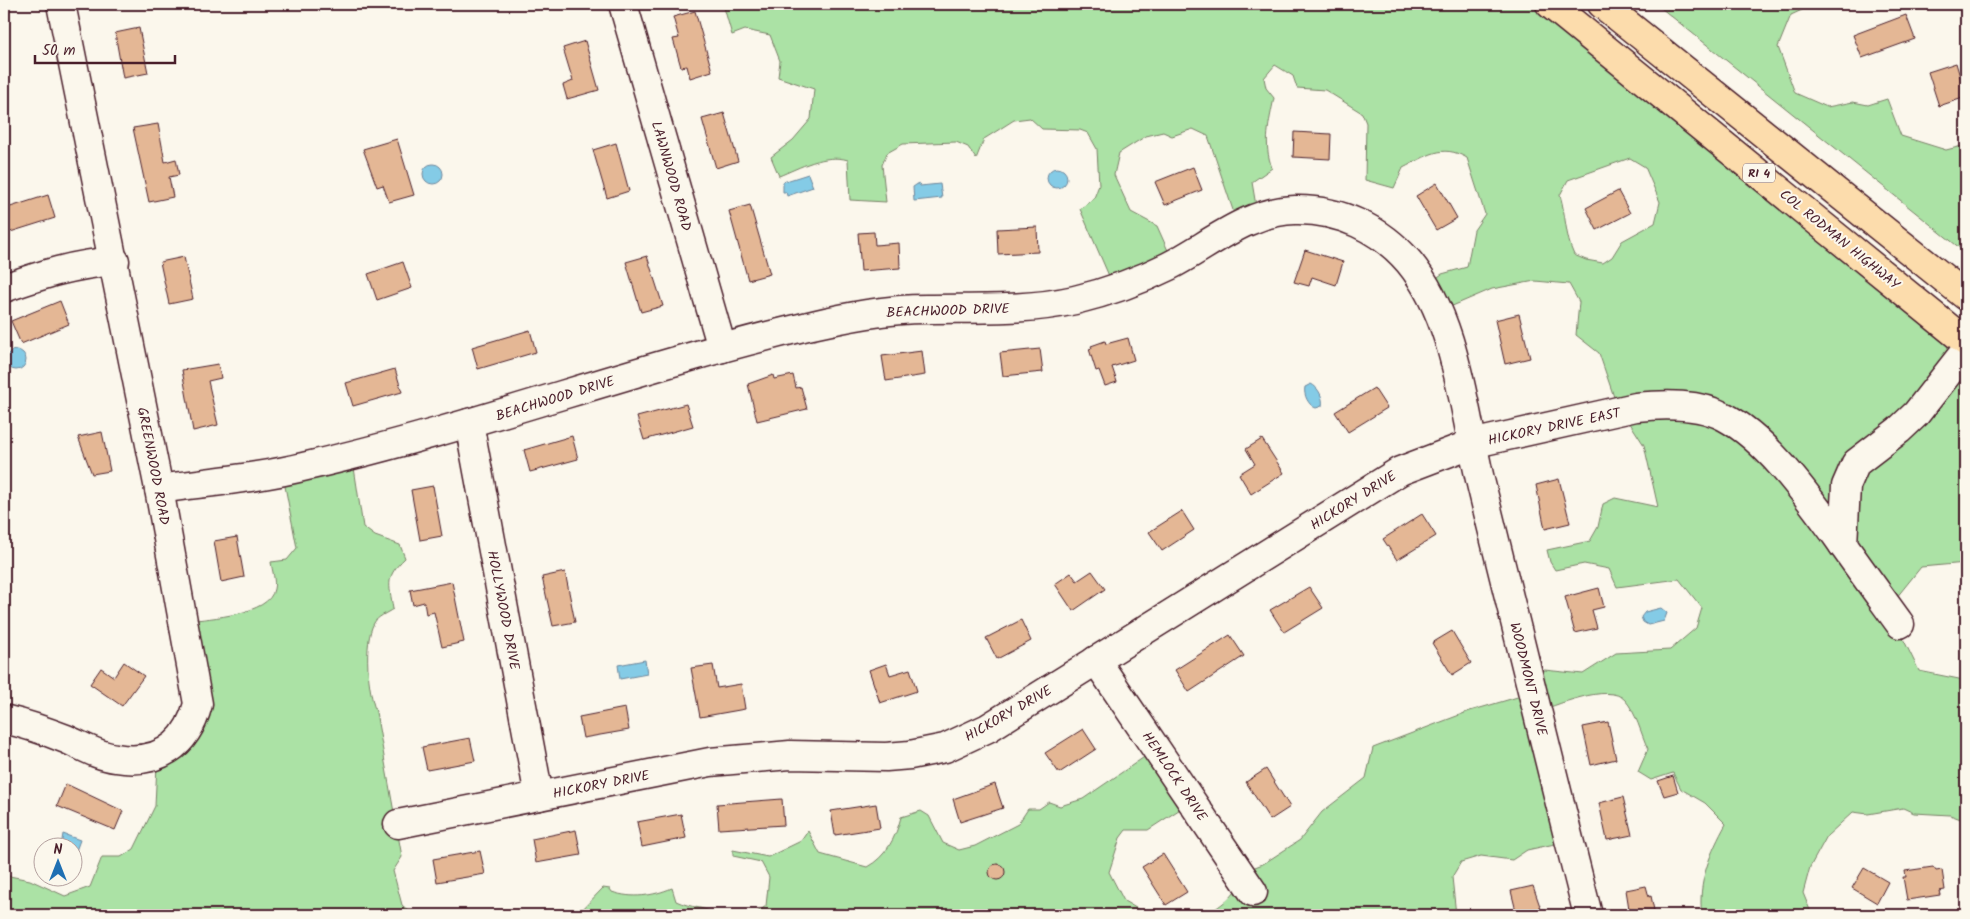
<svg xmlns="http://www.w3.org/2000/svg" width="1970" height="919" viewBox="0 0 1970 919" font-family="Kalam,sans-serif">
	<rect width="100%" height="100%" fill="#fbf7ec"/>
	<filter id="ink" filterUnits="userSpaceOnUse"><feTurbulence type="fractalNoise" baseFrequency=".02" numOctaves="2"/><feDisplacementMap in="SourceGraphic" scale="10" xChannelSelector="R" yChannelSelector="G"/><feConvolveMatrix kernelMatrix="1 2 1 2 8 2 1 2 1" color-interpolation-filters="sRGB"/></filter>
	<g filter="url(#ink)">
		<g fill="#abe2a5" stroke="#7a8068" fill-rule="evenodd">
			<path d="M 723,4 L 1552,4 L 1966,341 L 1966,563 L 1921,567 L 1888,608 L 1919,671 L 1959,679 L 1966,684 L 1966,821 L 1950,815 L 1914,813 L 1903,808 L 1868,814 L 1853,812 L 1827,836 L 1810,867 L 1803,893 L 1812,915 L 1702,915 C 1697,883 1711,851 1726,824 L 1705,803 L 1681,789 L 1673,773 L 1651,780 L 1638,772 L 1648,749 C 1641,734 1636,712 1625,700 C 1609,682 1554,706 1534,713 L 1564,842 L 1527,850 L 1512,860 L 1481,856 L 1461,862 L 1452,877 L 1456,915 L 1205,915 C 1224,904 1238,894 1244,871 L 1263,864 L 1300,840 L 1322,812 L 1366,778 L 1373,748 L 1470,711 L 1521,696 L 1525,668 L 1583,674 L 1616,653 L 1670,650 L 1696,628 L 1702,608 L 1679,579 L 1617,587 L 1609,569 L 1584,564 L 1555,570 L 1550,562 L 1547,550 L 1590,541 L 1598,527 L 1603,504 L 1615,498 L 1658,507 L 1644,445 L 1615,400 L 1599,353 L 1576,335 L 1579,302 L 1569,284 L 1535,281 L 1492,289 L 1436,313 L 1423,288 L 1442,274 L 1467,267 L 1474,230 L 1485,214 L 1467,158 C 1442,143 1427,156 1403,168 L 1394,188 L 1365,180 L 1366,123 L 1362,113 L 1325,90 L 1297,88 L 1293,76 L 1275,65 L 1264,78 L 1266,88 L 1274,98 C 1269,123 1263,144 1272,168 L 1252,182 L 1259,224 L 1240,231 L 1208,136 L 1193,129 L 1172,136 L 1163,132 L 1146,136 L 1119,153 L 1114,175 L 1131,212 L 1157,226 L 1174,264 L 1116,292 L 1080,209 L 1094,198 L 1099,185 L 1097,149 L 1088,133 L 1080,130 L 1042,129 L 1030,118 L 1014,120 L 984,139 L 976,159 L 968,147 L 956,142 L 903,144 L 887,153 L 882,165 L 886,202 L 850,200 L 848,160 C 825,153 799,168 779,176 L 771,157 L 793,140 L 811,119 L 814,89 L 778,77 L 780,61 L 770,35 L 745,30 L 732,35 ZM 1630,158 L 1645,167 L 1660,202 L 1655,223 L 1622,241 L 1612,257 L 1603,263 L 1586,260 L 1574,255 C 1565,236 1566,215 1560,195 L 1568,180 Z"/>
			<path d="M 1656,4 L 1815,4 L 1791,15 L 1778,47 L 1795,93 L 1827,107 L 1853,102 L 1868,105 L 1887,99 L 1901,136 L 1946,150 L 1966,145 L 1966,253 Z"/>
			<path d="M 353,461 L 363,527 L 375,536 L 400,545 L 405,558 C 385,577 389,583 393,609 C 387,613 377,617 374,623 C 363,643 368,691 376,712 L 402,857 L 393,871 L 402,905 L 413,915 L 4,915 L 4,875 L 30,880 L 65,896 L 90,887 L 102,857 L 121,857 L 134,849 L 155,806 L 157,764 L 189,728 L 188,621 C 209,618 270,615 274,589 C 276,581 272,570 271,562 L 287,560 L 297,548 L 283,476 Z"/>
			<path d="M 1156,749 L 1188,804 L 1148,830 L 1126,830 L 1120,838 L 1109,872 L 1124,901 L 1141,911 L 1144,915 L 753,915 L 766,906 L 769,877 L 761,862 L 733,856 L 733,850 L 768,857 L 801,841 L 808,831 L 820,854 L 867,867 C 886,857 896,837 901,817 L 921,811 L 929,816 L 943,843 L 959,850 L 975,846 L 1018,824 L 1028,809 L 1039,809 L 1049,802 L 1060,806 L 1083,799 Z"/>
			<path d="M 603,888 L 610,889 L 612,892 C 632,899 653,896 672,888 L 676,901 C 691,908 705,907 719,915 L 577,915 Z"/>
		</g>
		<g fill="#84cbe6" stroke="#6d869b">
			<circle cx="433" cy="174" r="10"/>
			<circle cx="1057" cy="178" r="10"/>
			<path d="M 808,174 L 813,187 L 787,196 L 786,192 L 783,192 L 783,182 Z"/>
			<path d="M 919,183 L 920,186 L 940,184 L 942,198 L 914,201 L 913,187 Z"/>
			<circle cx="16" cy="360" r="10"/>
			<path d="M 1311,384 C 1318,387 1324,398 1322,406 L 1316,408 C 1309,406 1303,395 1305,387 Z"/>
			<path d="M 1661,608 L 1667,613 L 1664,621 L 1648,625 L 1643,622 L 1641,617 L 1645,612 Z"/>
			<path d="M 645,660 L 647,674 L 620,679 L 618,665 Z"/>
			<path d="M 63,834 L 80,840 L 73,859 L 72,846 L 61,846 Z"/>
		</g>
		<g fill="#e4b795" stroke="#4a1f2b">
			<path d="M 695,11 L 712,71 L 690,78 L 687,66 L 681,67 L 673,39 L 679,38 L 673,17 Z"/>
			<path d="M 1906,15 L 1915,39 L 1862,58 L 1853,35 Z"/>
			<path d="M 139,28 L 148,73 L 123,78 L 115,33 Z"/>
			<path d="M 585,41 L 599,90 L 567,99 L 563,85 L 573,81 L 563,48 Z"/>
			<path d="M 1956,63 L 1966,97 L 1939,106 L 1928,72 Z"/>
			<path d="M 724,113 L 738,161 L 716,168 L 702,119 Z"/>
			<path d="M 158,124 L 165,162 L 176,159 L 179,175 L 169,177 L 173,197 L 149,202 L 133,128 Z"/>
			<path d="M 1294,132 L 1331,134 L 1330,159 L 1293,157 Z"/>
			<path d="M 397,139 L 414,195 L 389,202 L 383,185 L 377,187 L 363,149 Z"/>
			<path d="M 616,143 L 629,191 L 607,198 L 593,150 Z"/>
			<path d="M 1193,167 L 1202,190 L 1165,205 L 1155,182 Z"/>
			<path d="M 1437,183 L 1457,218 L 1436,230 L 1416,196 Z"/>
			<path d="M 1618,191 L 1630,213 L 1597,230 L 1586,208 Z"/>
			<path d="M 48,195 L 55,218 L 4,234 L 4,209 Z"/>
			<path d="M 750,205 L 770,274 L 748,280 L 729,211 Z"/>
			<path d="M 1037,227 L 1038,252 L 998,254 L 997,229 Z"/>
			<path d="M 874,232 L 875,245 L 899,243 L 900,268 L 861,271 L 858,233 Z"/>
			<path d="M 1305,250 L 1343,262 L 1336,285 L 1312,277 L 1309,286 L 1294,282 Z"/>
			<path d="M 647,256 L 663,306 L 641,312 L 626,262 Z"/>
			<path d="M 184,257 L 193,299 L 169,304 L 160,262 Z"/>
			<path d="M 403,262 L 412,288 L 377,300 L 368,274 Z"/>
			<path d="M 60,301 L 69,324 L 21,344 L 11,321 Z"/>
			<path d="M 1519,314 L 1530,358 L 1505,364 L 1495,320 Z"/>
			<path d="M 530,330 L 536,352 L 478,369 L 472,347 Z"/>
			<path d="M 1128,338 L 1134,360 L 1112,367 L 1117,382 L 1105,386 L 1099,370 L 1096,371 L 1089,349 L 1092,348 L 1091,346 L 1105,341 L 1106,344 Z"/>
			<path d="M 1040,349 L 1043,372 L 1003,376 L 1000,353 Z"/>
			<path d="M 922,351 L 925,375 L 886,381 L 882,356 Z"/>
			<path d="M 218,364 L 221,378 L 208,381 L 218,425 L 193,431 L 182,370 Z"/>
			<path d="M 395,369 L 402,392 L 353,406 L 346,383 Z"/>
			<path d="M 773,375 L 774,379 L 793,375 L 796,388 L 801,387 L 807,409 L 757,421 L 748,384 Z"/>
			<path d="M 1374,388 L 1387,408 L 1348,432 L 1335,412 Z"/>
			<path d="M 686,404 L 693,426 L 644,440 L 637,417 Z"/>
			<path d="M 102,432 L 110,471 L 92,474 L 78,437 Z"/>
			<path d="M 572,436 L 578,459 L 530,472 L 524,450 Z"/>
			<path d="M 1262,439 L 1284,473 L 1251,494 L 1239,474 L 1255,464 L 1246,449 Z"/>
			<path d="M 1559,479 L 1570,523 L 1545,529 L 1536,485 Z"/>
			<path d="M 433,486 L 442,536 L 420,540 L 411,490 Z"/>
			<path d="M 1182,511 L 1194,530 L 1162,551 L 1149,532 Z"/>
			<path d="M 1422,514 L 1436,536 L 1397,560 L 1383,539 Z"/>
			<path d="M 237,537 L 244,577 L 221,582 L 214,541 Z"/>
			<path d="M 1092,571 L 1105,589 L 1073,611 L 1055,584 L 1071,573 L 1077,581 Z"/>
			<path d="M 565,572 L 575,622 L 553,626 L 542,577 Z"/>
			<path d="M 452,582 L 464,642 L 442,647 L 434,612 L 426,614 L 424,602 L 413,605 L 410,590 Z"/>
			<path d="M 1309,587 L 1323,608 L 1284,632 L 1270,610 Z"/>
			<path d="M 1599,588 L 1604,607 L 1592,610 L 1597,628 L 1575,633 L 1565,597 Z"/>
			<path d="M 1021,620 L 1031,641 L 997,659 L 986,638 Z"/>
			<path d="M 1452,631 L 1471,663 L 1452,675 L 1432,643 Z"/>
			<path d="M 1230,635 L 1244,656 L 1189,692 L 1175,670 Z"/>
			<path d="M 124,662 L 144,676 L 122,706 L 90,684 L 101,668 L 114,677 Z"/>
			<path d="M 886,664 L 890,675 L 910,669 L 917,691 L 880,703 L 869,670 Z"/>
			<path d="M 713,665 L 717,688 L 741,684 L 745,709 L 700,717 L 691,668 Z"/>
			<path d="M 625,708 L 629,730 L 583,738 L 579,717 Z"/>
			<path d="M 1608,722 L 1616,759 L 1591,765 L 1583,727 Z"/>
			<path d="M 1083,729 L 1096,749 L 1059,773 L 1045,753 Z"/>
			<path d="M 470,738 L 475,761 L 427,770 L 422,747 Z"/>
			<path d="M 1266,769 L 1290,807 L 1270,820 L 1246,782 Z"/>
			<path d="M 1673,776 L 1678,792 L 1664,796 L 1658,781 Z"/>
			<path d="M 66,784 L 123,811 L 115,830 L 57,806 Z"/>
			<path d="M 995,784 L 1003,808 L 960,822 L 953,799 Z"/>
			<path d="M 1623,797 L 1632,835 L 1607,840 L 1599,803 Z"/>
			<path d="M 782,799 L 784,825 L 719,829 L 717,804 Z"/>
			<path d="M 876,804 L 880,828 L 835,835 L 831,811 Z"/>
			<path d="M 681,814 L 686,838 L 642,847 L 637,822 Z"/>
			<path d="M 576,830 L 581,855 L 536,863 L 532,839 Z"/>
			<path d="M 480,851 L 485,874 L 437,882 L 433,859 Z"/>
			<path d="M 1163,854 L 1187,892 L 1166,905 L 1142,867 Z"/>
			<circle cx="997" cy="872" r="8"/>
			<path d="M 1933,867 L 1936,871 L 1942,870 L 1945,890 L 1939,891 L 1940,895 L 1907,900 L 1903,877 L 1906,877 L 1905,871 Z"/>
			<path d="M 1864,868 L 1888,882 L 1877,903 L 1852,888 Z"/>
			<path d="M 1533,886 L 1543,915 L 1517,915 L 1511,891 Z"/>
			<path d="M 1646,886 L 1649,897 L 1651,896 L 1655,915 L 1630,915 L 1626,890 Z"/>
		</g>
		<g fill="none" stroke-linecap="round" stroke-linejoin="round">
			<g stroke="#4a1f2b" stroke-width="31">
				<g id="minor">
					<path d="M 623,4 L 722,348"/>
					<path d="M 4,288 C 44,274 72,265 115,261"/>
					<path d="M 469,423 L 539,796"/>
					<path d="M 159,489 C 208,482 259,478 307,466 C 476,427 639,366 808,326 C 847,317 886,309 926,309 C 976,308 1026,311 1075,300 C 1108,292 1139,281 1169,266 C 1210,245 1247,211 1295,210 C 1339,209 1381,229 1409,262 C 1458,321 1464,416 1482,488 C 1517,631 1552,773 1588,915"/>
					<path d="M 1843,545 L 1846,486 L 1856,463 L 1899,430 L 1916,414 L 1966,350"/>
					<path d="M 1096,660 L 1253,892"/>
					<path d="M 4,719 C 25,724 46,731 66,739 C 82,746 98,756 116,758 C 158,765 187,746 198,704 L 159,489 L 61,4"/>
					<path d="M 398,824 L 710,762 L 790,755 L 886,757 L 910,755 L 945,748 L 988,728 L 1400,471 L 1471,444 L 1636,407 C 1665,404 1699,403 1725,417 C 1768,440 1808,497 1836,535 C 1857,565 1879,595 1900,624"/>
				</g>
			</g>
			<g stroke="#4a1f2b" stroke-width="31">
				<g id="highway">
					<path d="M 1550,4 L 1966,342"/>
					<path d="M 1602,4 L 1966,296"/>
				</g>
			</g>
			<use href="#minor" stroke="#fbf7ec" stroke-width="28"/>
			<use href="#highway" stroke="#fcdcac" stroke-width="28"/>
		</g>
	</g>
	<g text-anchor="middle" stroke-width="4" stroke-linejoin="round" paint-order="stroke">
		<rect fill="#fbf7ec" stroke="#7f6065" stroke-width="1" x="1743" y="163.5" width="32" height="19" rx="4"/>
		<g font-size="12" font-weight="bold" fill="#4a1f2b">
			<text x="1759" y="177">RI 4</text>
		</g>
		<g font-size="14" fill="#4a1f2b" stroke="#fbf7ec">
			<text transform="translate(672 176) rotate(74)" y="5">LAWNWOOD ROAD</text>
			<text transform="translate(1840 239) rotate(39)" y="5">COL RODMAN HIGHWAY</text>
			<text transform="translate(948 310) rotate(-2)" y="5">BEACHWOOD DRIVE</text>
			<text transform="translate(555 398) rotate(-17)" y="5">BEACHWOOD DRIVE</text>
			<text transform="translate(1554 426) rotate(-12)" y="5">HICKORY DRIVE EAST</text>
			<text transform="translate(154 466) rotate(79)" y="5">GREENWOOD ROAD</text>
			<text transform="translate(1353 500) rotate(-32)" y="5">HICKORY DRIVE</text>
			<text transform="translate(504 610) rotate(79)" y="5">HOLLYWOOD DRIVE</text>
			<text transform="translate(1529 679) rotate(76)" y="5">WOODMONT DRIVE</text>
			<text transform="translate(1008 713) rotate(-30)" y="5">HICKORY DRIVE</text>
			<text transform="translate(1175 776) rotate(56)" y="5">HEMLOCK DRIVE</text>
			<text transform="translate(601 784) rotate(-11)" y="5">HICKORY DRIVE</text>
		</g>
	</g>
	<rect width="1970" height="919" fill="none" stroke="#fbf7ec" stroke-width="20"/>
	<rect x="10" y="10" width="1950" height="899" fill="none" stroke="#4a1f2b" stroke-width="2" filter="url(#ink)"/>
	<g transform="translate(58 862)"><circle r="24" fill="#fbf7ec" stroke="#b4a19f"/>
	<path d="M0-4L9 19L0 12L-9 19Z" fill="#1f6fb2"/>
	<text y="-8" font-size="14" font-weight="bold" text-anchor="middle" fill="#4a1f2b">N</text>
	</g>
	<path d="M35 55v8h140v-8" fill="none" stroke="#4a1f2b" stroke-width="2.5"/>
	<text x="42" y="55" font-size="15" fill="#4a1f2b" stroke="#fbf7ec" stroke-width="4" paint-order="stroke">50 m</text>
</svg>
